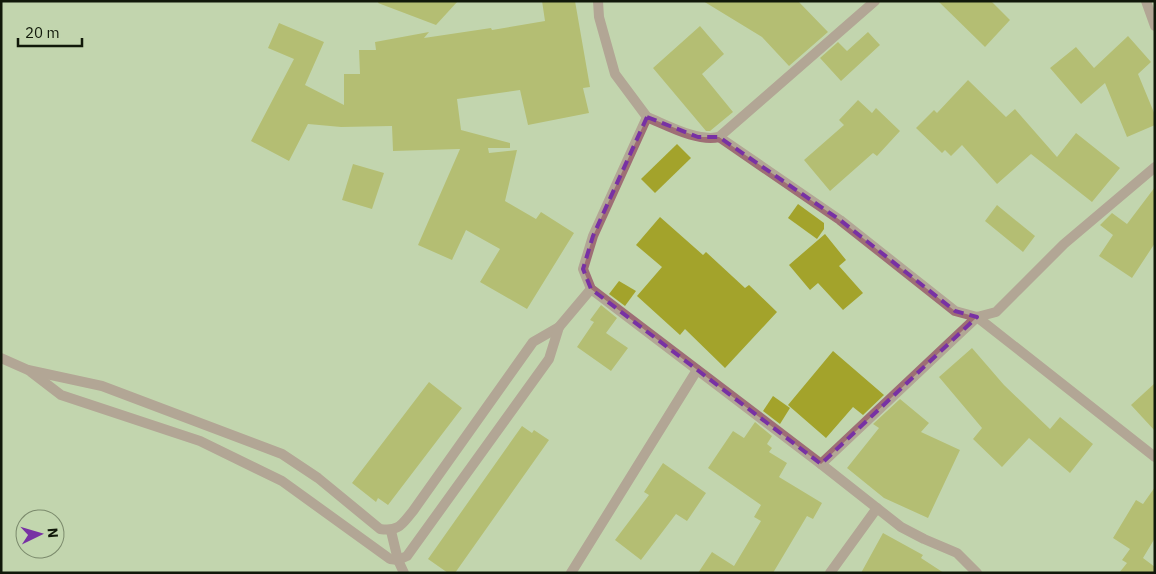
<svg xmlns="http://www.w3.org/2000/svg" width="1156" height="574" viewBox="0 0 1156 574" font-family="'IBM Plex Sans',sans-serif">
	<rect width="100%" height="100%" fill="#c2d6ae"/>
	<g fill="#a3a32b">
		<path d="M 379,1 L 458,1 L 436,25 L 378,3 Z"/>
		<path d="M 542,1 L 575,1 L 590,87 L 583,88 L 589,113 L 528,125 L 520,90 L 457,99 L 461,130 L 510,143 L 510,148 L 488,148 L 489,153 L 517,150 L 505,201 L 536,219 L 541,212 L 574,233 L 527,309 L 480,282 L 500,249 L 466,230 L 452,260 L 418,245 L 460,149 L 393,151 L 392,126 L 341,127 L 308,124 L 289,161 L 251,141 L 294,59 L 268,48 L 279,23 L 324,42 L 305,85 L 344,105 L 344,74 L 360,74 L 359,50 L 376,50 L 375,42 L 429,32 L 424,38 L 491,28 L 492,30 L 545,21 Z"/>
		<path d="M 703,1 L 798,1 L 828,32 L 789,66 L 762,37 Z"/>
		<path d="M 938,1 L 991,1 L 1010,20 L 985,47 Z"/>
		<path d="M 700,26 L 724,54 L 702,74 L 733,112 L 710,131 L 706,131 L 653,68 Z"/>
		<path d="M 868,32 L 880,45 L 841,81 L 820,58 L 838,42 L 847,51 Z"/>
		<path d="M 1128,36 L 1151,62 L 1138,74 L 1155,115 L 1155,125 L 1127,137 L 1105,83 L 1081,104 L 1050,68 L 1076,47 L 1094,68 Z"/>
		<path d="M 968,80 L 1006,117 L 1015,109 L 1057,157 L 1076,133 L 1120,168 L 1092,202 L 1031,154 L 997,184 L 962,145 L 951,156 L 945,150 L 942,153 L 916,128 L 934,110 L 937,113 Z"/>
		<path d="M 858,100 L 872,113 L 876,108 L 900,131 L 877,156 L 873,153 L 830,191 L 804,160 L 844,125 L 839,120 Z"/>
		<path d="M 677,144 L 691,158 L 655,193 L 641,179 Z"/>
		<path d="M 353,164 L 384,173 L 372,209 L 342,200 Z"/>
		<path d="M 1155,187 L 1155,243 L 1132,278 L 1099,256 L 1113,235 L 1100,225 L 1112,213 L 1127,224 Z"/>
		<path d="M 798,204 L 824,223 L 824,229 L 817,239 L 788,218 Z"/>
		<path d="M 997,205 L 1035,236 L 1023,252 L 985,221 Z"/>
		<path d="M 660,217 L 703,255 L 706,252 L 745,288 L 749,285 L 777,312 L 725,368 L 685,329 L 680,335 L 637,296 L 662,267 L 636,245 Z"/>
		<path d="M 825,234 L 846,260 L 839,266 L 863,293 L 843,310 L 818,283 L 810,290 L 789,265 Z"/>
		<path d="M 619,281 L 636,291 L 625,306 L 609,294 Z"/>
		<path d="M 601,305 L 617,318 L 606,333 L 628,348 L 611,371 L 577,347 L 594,322 L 590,320 Z"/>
		<path d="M 972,348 L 1004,385 L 1050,429 L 1060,417 L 1093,444 L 1070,473 L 1029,438 L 1002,467 L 973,439 L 982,428 L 939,377 Z"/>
		<path d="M 833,351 L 884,395 L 863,415 L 853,407 L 826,438 L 788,405 Z"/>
		<path d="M 429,382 L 462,408 L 388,505 L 378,498 L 376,502 L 352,483 Z"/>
		<path d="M 1155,383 L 1155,431 L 1131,405 Z"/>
		<path d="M 773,396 L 790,408 L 780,424 L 763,411 Z"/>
		<path d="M 900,399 L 929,423 L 921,432 L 960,450 L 928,518 L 884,498 L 847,468 L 879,428 L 873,424 Z"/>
		<path d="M 755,422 L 772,436 L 767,444 L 772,448 L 769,452 L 787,463 L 779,477 L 822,503 L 813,519 L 807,516 L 773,573 L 698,573 L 712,552 L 734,566 L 761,521 L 754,517 L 761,505 L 708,468 L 733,431 L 744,438 Z"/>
		<path d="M 522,426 L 532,433 L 534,430 L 549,440 L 455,573 L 448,573 L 428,559 Z"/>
		<path d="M 663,463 L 706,493 L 687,521 L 676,514 L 641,560 L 615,540 L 649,495 L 644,492 Z"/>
		<path d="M 1155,487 L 1155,538 L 1143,558 L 1155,567 L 1155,573 L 1119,573 L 1127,563 L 1122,560 L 1130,549 L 1113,538 L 1136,500 L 1143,504 Z"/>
		<path d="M 883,533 L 923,555 L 921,558 L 944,573 L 861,573 Z"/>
	</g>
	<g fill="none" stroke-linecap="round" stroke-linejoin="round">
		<g stroke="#9e6e75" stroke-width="10">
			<path d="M 1,358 L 28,370 L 102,386 L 282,454 L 318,478 L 380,529 C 399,532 402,524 413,511 L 533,342 L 559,327 L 591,289"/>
			<path d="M 31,372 L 61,395 L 200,441 L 282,481 L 390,559 L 398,560 L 407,556 L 549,359 L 559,327"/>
			<path d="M 391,531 L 398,560 L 404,573"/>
		</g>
		<g stroke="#9e6e75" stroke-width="10">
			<path d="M 598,1 L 599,17 L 615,74 L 647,117"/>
			<path d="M 875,1 L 719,137 C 697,142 667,125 647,117 L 593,236 L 583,269 L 591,289 L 821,464 L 977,317 L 1155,457"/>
			<path d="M 1146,1 L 1155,26"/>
			<path d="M 719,137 L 840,220 L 955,311 L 977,317 L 996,312 L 1064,244 L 1155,167"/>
			<path d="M 821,464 L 901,527 L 924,539 L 957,553 L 977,573"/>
			<path d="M 571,573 L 697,370"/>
			<path d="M 830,573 L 877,508"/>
		</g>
	</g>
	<path d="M0 0H1156V574H0ZM 647,117 L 698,137 L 719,137 L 840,220 L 955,311 L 977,317 L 821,464 L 591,289 L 583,269 L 593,236 Z" fill="#c2d6ae" fill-opacity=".55" fill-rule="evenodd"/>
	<path fill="none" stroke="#7831a4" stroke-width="4" stroke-dasharray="10 6" stroke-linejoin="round" d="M 647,117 L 698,137 L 719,137 L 840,220 L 955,311 L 977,317 L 821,464 L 591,289 L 583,269 L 593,236 Z"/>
	<rect width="1156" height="574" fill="none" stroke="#11180a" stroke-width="5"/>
	<g transform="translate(40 534) rotate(85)"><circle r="24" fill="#c2d6ae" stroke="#7b8a6c"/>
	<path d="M0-4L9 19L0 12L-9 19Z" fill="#7831a4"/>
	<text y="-8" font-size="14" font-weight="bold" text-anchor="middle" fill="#11180a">N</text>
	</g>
	<path d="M18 38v8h64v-8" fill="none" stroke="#11180a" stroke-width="2.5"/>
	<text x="25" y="38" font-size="15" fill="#11180a" stroke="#c2d6ae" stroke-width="4" paint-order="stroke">20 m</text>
</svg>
